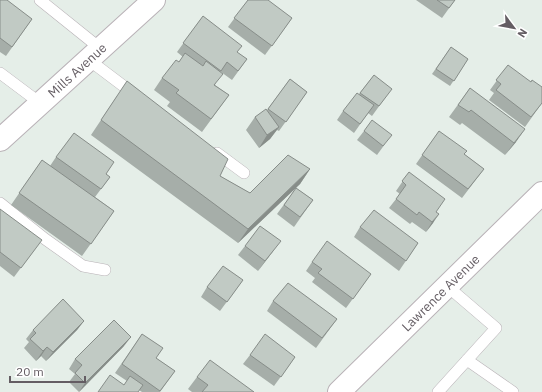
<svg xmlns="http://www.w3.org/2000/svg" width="542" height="392" viewBox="0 0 542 392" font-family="'IBM Plex Sans',sans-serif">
	<rect width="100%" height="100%" fill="#e5eee8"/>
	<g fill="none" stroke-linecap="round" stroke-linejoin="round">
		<g stroke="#b9b2b7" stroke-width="12">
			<g id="service">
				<path d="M 40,0 L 101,49"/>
				<path d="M 89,60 L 134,94"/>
				<path d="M 0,73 L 40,103"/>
				<path d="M 217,153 L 244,173"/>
				<path d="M 0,203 L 45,239 L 83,266 L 105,270"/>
				<path d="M 467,360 L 513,392"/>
				<path d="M 438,392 L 496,328 L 447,286"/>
			</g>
		</g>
		<g stroke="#b9b2b7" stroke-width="24">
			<g id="minor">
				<path id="s1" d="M 0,140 L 154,0"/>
				<path id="s2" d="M 339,392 L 542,193"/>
			</g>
		</g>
		<use href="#service" stroke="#fff" stroke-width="11"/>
		<use href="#minor" stroke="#fff" stroke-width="22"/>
	</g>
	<g fill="#a6aea9">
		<path d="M 0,0 L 32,19 L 6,56 L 0,52 Z"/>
		<path d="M 248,0 L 292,18 L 265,55 L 228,27 Z"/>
		<path d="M 416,0 L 455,0 L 442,18 Z"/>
		<path d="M 203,16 L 238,53 L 247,59 L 232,80 L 221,72 L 220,72 L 215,85 L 229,95 L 202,132 L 167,106 L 170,102 L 154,90 L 162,78 L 179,62 L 183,57 L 177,52 Z"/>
		<path d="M 451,47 L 468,59 L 450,86 L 432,74 Z"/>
		<path d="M 508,65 L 542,103 L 525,127 L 489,100 L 494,93 L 490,90 Z"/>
		<path d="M 374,75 L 385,98 L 372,116 L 368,113 L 354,133 L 337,120 L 343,111 L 359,94 Z"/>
		<path d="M 290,79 L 307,92 L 279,131 L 277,130 L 270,139 L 259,148 L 246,130 L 255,117 L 267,110 Z"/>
		<path d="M 470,88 L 516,142 L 505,155 L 462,123 L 460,125 L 449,117 Z"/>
		<path d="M 117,96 L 220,176 L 250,193 L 310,169 L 300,184 L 238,243 L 91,135 Z"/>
		<path d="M 364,131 L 385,144 L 377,155 L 357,140 Z"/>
		<path d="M 439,131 L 464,154 L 484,169 L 462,198 L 416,164 Z"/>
		<path d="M 56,157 L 106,174 L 110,177 L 95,197 L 114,211 L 82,256 L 11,205 L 42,160 L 50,166 Z"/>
		<path d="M 409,172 L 436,212 L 433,223 L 426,232 L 412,222 L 410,224 L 389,208 L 400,194 L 396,191 Z"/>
		<path d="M 296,188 L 313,200 L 294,227 L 277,214 Z"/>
		<path d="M 0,209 L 35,249 L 14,277 L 0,266 Z"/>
		<path d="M 360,227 L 418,243 L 399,271 L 354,237 Z"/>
		<path d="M 245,246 L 274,250 L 258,271 L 238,255 Z"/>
		<path d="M 312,262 L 371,274 L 346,308 L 312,282 L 315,278 L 306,271 Z"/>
		<path d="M 243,280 L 220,311 L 201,297 L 207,287 Z"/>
		<path d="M 273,301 L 337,319 L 316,348 L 267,311 Z"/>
		<path d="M 84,321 L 77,330 L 46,361 L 41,356 L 36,361 L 24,348 L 29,342 L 26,339 L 33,330 Z"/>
		<path d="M 142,334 L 156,358 L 175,371 L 160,392 L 142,392 L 139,390 L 124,385 L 127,381 L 115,373 Z"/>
		<path d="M 124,346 L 79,392 L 69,382 L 75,374 L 69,369 L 75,359 Z"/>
		<path d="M 250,355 L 295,357 L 274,386 L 243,364 Z"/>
		<path d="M 197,377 L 254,392 L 192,392 L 188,389 Z"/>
	</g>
	<g fill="#878d89">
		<path d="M 279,127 L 270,139 L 259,148 L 267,135 Z"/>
		<path d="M 525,129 L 516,142 L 505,155 L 514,143 Z"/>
		<path d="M 310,169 L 300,184 L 238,243 L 248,229 Z"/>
		<path d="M 439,214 L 433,223 L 426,232 L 432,222 Z"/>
		<path d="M 281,241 L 274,250 L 258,271 L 265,261 Z"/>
		<path d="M 84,321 L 77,330 L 46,361 L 53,352 Z"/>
		<path d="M 131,337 L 124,346 L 79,392 L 85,383 Z"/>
		<path d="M 47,347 L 41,356 L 36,361 L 43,351 Z"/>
	</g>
	<g fill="#c1cac4" stroke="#878d89">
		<path d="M 0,0 L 7,0 L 32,19 L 12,47 L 0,38 Z"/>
		<path d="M 248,0 L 268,0 L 292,18 L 272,46 L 234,18 Z"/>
		<path d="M 437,0 L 455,0 L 449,8 Z"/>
		<path d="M 203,16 L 242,46 L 237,52 L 247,59 L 238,71 L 227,62 L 221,71 L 183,43 Z"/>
		<path d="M 451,47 L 468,59 L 454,81 L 436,69 Z"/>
		<path d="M 185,53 L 203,66 L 206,61 L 223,74 L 214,85 L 229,95 L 211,119 L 176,93 L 179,90 L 162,78 L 176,60 L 179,62 Z"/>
		<path d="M 508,65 L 531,82 L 532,80 L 542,87 L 542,103 L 531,117 L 496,90 L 501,84 L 496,80 Z"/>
		<path d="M 374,75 L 392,89 L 379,106 L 360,93 Z"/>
		<path d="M 290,79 L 307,92 L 286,122 L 268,109 Z"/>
		<path d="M 127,81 L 228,159 L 220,176 L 250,193 L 288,155 L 310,169 L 248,229 L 101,120 Z"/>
		<path d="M 470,88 L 525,129 L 514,143 L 471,110 L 469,112 L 458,105 Z"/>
		<path d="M 357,93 L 374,105 L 360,124 L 343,111 Z"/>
		<path d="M 266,109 L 279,127 L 267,135 L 255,117 Z"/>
		<path d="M 372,120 L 392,135 L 383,146 L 364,131 Z"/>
		<path d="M 439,131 L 467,151 L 464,154 L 484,169 L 468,189 L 422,155 Z"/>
		<path d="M 74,133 L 114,162 L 106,174 L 110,177 L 101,189 L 56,157 Z"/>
		<path d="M 42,160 L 114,211 L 91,244 L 19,193 Z"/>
		<path d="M 409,172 L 445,199 L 436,212 L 439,214 L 432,222 L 419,212 L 417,215 L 396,199 L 406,185 L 402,181 Z"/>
		<path d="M 296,188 L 313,200 L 300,217 L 284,205 Z"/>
		<path d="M 0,209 L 42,240 L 21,268 L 0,252 Z"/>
		<path d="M 374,210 L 418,243 L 406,261 L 360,227 Z"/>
		<path d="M 260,226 L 281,241 L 265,261 L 245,246 Z"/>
		<path d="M 327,241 L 371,274 L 353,299 L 318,273 L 322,269 L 312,262 Z"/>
		<path d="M 223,266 L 243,280 L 227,302 L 207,287 Z"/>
		<path d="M 288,283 L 337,319 L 322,338 L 273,301 Z"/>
		<path d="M 63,299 L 84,321 L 53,352 L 47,347 L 43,351 L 30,339 L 36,333 L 33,330 Z"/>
		<path d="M 114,320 L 131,337 L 85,383 L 75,373 L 82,365 L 75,359 Z"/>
		<path d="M 142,334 L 163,348 L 156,358 L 175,371 L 160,391 L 122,364 Z"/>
		<path d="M 265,334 L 295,357 L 281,377 L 250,355 Z"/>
		<path d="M 210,360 L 254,392 L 202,392 L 208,385 L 197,377 Z"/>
		<path d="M 110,375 L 124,385 L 130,376 L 143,385 L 138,392 L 98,392 Z"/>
	</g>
	<g text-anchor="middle" stroke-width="3" stroke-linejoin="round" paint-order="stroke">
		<g font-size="13" fill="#645d63" stroke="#fff">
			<text dy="5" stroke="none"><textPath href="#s1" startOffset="104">Mills Avenue</textPath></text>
			<text dy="5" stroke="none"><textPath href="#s2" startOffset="142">Lawrence Avenue</textPath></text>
		</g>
	</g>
	<g transform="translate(514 28) rotate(122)" stroke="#ffffff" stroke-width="3" paint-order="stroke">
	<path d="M0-3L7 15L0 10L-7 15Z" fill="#645d63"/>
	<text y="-6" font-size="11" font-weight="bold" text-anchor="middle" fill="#645d63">N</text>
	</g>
	<path d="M10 376v6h75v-6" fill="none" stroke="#645d63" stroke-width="2"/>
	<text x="16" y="376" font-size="12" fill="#645d63" stroke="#ffffff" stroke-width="3" paint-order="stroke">20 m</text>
</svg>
